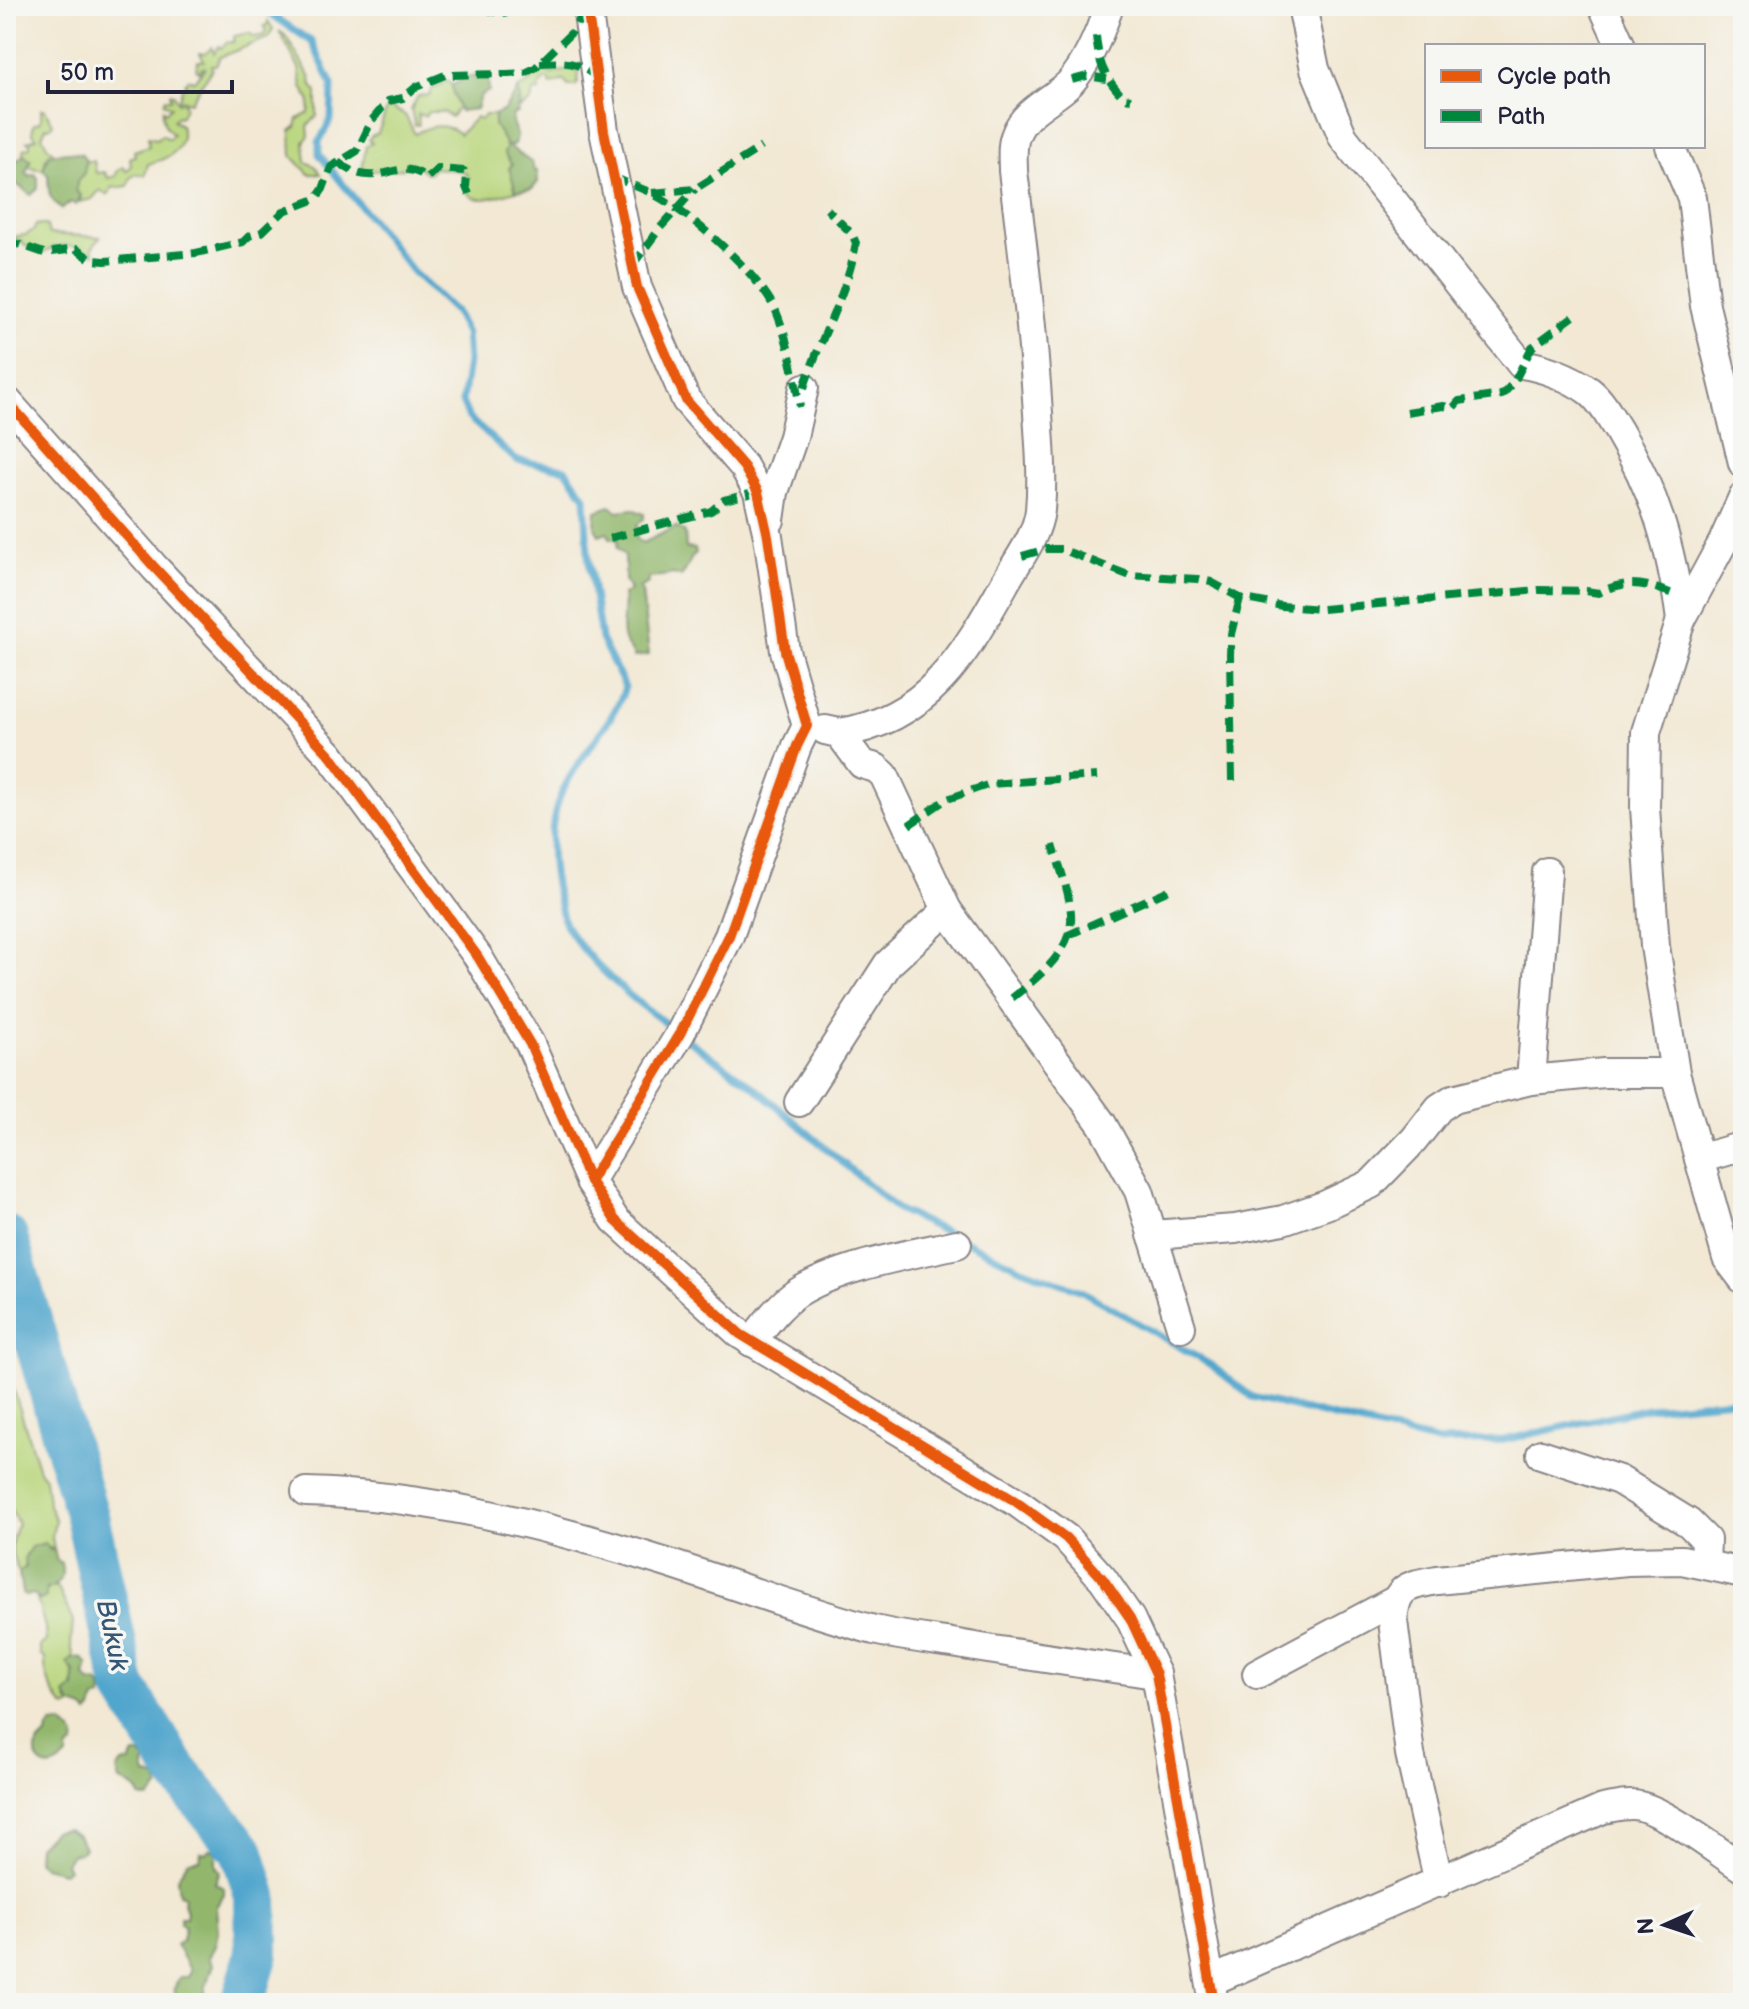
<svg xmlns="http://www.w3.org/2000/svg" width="1749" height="2009" viewBox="0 0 1749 2009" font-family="'Balsamiq Sans',sans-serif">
	<rect width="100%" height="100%" fill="#f6f6f2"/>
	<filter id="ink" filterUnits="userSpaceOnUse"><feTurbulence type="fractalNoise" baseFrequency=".0125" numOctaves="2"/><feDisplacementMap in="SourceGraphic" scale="16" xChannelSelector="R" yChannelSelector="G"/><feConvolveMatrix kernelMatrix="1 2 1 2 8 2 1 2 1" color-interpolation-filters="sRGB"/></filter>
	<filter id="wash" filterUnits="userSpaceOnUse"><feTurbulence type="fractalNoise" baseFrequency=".006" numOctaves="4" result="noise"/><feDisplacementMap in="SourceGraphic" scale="32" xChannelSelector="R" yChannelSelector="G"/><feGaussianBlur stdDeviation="1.8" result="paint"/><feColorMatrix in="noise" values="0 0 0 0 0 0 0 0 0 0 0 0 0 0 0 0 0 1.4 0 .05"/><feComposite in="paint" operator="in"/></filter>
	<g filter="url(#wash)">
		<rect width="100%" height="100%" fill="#f2e8d3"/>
		<g fill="#b9d67d" stroke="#6e7c5c" stroke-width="2">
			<path d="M 268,21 L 273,29 L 268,38 L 220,57 L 216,65 L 211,65 L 212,69 L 190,102 L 183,100 L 185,107 L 181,116 L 176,117 L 173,121 L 181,125 C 187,150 168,159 148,164 L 145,175 L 135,174 L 130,179 L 128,186 L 112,188 L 107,195 L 100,190 L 92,199 L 80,202 L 81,196 L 76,192 L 77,182 L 86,161 L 94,161 L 96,173 L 105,172 L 108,178 L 116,176 L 117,171 L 123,167 L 127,171 L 131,166 L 130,158 L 135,156 L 134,151 L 149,146 L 148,137 L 157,139 L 162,135 L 169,139 L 173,134 C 164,129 162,118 163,109 L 166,112 L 171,107 L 164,103 L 165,99 L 171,99 L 170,93 L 174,94 L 178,103 L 182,101 L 179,99 L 182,88 L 186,87 L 185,82 L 188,79 L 194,81 L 205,68 L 202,67 L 199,72 L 196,69 L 198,61 L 204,61 L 200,53 L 205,53 L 212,47 L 214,53 L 219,46 L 221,48 L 227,42 L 234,42 L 234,36 L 249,33 L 255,37 L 264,35 L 266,31 L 264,26 L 267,25 Z"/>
			<path d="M 279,31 L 285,35 L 311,78 L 312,86 L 317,92 L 317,116 L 308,126 L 309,136 L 304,142 L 306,162 L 315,166 L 321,174 L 309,174 L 292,156 L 291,131 L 296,127 L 298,119 L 309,113 L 310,102 L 302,87 L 299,68 Z"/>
			<path d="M 571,69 L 579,72 L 578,83 L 575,86 L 568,86 L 564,80 L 551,85 L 549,80 L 544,80 L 542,85 L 539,85 L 540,91 L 533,92 L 531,101 L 520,108 L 518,90 L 545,71 L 552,74 Z"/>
			<path d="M 445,80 L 452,85 L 452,91 L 460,111 L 457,109 L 451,117 L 444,112 L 428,112 L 425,116 L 418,114 L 419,125 L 415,125 L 411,110 L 418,96 L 429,95 L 432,89 L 440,86 Z"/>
			<path d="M 390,107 L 405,115 L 415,134 C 430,125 446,123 460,134 L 476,117 L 480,120 L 485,115 L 494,115 C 499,133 508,148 513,165 C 515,175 512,182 516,191 C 505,193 472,209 466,189 C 465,184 467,180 467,175 L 463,171 L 434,168 L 431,172 L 426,173 L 418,166 L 393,170 L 391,167 L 385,171 L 362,170 L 366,146 L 372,143 L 369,140 L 371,136 L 378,133 L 387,108 Z"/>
			<path d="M 41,109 L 44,109 L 53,123 L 51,127 L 46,127 L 42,136 L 47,146 L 54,153 L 46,158 L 43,170 L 29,167 L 30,161 L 23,155 L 24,149 L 30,147 L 30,143 L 27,141 L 37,138 L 32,132 L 34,124 L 41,121 Z"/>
			<path d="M 42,224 L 47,226 L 49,234 L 100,237 L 92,248 L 94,254 C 77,245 61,241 44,253 L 25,246 L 21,241 L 10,237 L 25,235 L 34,230 L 36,225 Z"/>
			<path d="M 6,1365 L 39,1470 L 45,1478 L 48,1503 L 55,1519 L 52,1537 L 54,1550 L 41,1544 C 34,1548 25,1558 26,1567 L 19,1572 C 10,1554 9,1541 18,1524 L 6,1500 Z"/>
			<path d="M 57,1586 L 73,1621 L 71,1645 L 74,1658 L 68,1663 C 77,1676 75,1687 67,1701 L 72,1705 L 66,1708 C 53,1697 44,1676 45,1659 L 40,1654 L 40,1645 L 46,1642 L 45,1627 L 36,1596 L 40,1600 L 46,1589 Z"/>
		</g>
		<g fill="#92b76c" stroke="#5a6c54" stroke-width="2">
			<path d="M 481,76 L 488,78 L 489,91 L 480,96 L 476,109 L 460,111 L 452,91 L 452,85 L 461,81 L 461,77 Z"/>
			<path d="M 518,90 L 520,99 L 517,103 L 518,113 L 513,114 L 512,122 L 517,136 L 514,144 L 509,146 L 532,163 L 534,170 L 537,171 L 538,182 L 532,189 L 516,191 L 509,168 L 512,165 L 504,153 L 507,146 L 494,125 L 494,115 L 503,111 Z"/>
			<path d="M 69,152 L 82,154 L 86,161 L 84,173 L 77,182 L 76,191 L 81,196 L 76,205 L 71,202 L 62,209 C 47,197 49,193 48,175 L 43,170 L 49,154 Z"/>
			<path d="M 25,155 L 31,161 L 26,172 L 29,176 L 35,174 L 38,178 L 38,188 L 31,195 L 10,179 L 15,161 Z"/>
			<path d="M 610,506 L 618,511 L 632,509 L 644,514 L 644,519 C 634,525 637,530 637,540 L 643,543 L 676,527 L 685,532 L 686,548 L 695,549 L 696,553 C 688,559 689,569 681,576 L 673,574 L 649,578 L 648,583 L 639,588 L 642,592 L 649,655 L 634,657 C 632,649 627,647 624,640 C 619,624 626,609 623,595 L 630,590 L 625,580 L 625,556 L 617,548 L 618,540 L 610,538 L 607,532 L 599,535 L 595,528 L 596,511 Z"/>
			<path d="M 45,1543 L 50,1550 L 54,1550 L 57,1560 L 61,1563 C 64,1578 61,1585 46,1589 L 46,1597 L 40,1600 L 33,1594 L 26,1596 L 22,1593 L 19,1572 L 26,1567 L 24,1559 L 31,1547 Z"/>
			<path d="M 74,1658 L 83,1659 L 88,1665 L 85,1676 L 90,1683 L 97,1683 L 101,1686 L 102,1697 L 95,1699 L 92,1710 L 88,1714 L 84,1709 L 72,1705 L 65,1695 L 74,1687 L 74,1672 L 67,1663 Z"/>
			<path d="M 62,1723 L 75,1736 L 74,1744 L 67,1750 L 67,1757 C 40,1784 24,1747 47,1736 L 48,1729 L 52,1724 Z"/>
			<path d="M 134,1754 L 139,1754 L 145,1760 L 144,1768 L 146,1775 L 157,1779 L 159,1787 L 149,1799 L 140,1797 C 137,1787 130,1784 120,1781 L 117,1770 L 122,1763 L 130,1762 Z"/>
			<path d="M 66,1829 L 78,1835 L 84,1848 L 79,1853 L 73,1854 L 65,1863 L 68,1869 L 63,1872 L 44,1867 L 37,1860 L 38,1846 L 54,1831 Z"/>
			<path d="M 209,1849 L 216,1851 L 216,1866 L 220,1871 L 215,1883 L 224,1888 L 224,1894 L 216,1907 L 218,1932 L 215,1946 L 209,1957 L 213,1964 L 206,1985 L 204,2003 L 179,2003 L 174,1989 L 180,1977 L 188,1977 L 191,1970 L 176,1945 L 182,1940 L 185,1926 L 180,1923 L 180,1917 L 186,1917 L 187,1912 L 183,1904 L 184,1896 L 179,1894 L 177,1878 L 188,1861 L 200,1859 L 201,1852 L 206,1853 Z"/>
		</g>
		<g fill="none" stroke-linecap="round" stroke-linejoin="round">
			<g stroke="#51a6cd" stroke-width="7">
				<path d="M 259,6 L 312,42 L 332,85 L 331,119 L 319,142 L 319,154 L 413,272 L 455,312 L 466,333 L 468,362 L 462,402 L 469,418 L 516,460 L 565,469 L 585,497 L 588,555 L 601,639 L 625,687 C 613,724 583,751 565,786 C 546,822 549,867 560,905 C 562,913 563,922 567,928 C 595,969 635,1002 674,1029"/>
				<path d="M 684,1037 L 753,1086 L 897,1209 L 952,1235"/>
				<path d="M 964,1241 L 1022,1269 L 1082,1291 L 1211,1365 L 1252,1397 L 1438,1442 L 1504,1440 L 1648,1408 L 1743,1399"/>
			</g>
			<path stroke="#51a6cd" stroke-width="44" d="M 6,1237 L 87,1516 L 124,1686 L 176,1770 L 242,1850 L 256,1896 L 257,1953 L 243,2003"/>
		</g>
	</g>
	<g filter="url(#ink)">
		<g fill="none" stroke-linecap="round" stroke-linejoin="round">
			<g stroke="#8a8587" stroke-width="32">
				<g id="minor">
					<path d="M 587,6 L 604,131 L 637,287 L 686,400 L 744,467 L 758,492 L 768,536 L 785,651 L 807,726 L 797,746 L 729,936 L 680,1034 L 590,1181"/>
					<path d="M 1302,6 L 1315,69 L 1343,137 L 1521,364 C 1543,367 1570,377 1589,391 C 1602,401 1609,416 1618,430 C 1656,494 1671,546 1681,620"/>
					<path d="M 1603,6 L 1621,46"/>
					<path d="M 1670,146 L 1692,198 L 1705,306 L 1743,463"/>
					<path d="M 6,400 L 155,568 L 330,755 L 478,957 L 530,1044 L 590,1181 L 615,1220 L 740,1334 L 1015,1501 L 1066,1538 L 1103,1579 L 1130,1618 L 1156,1674 L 1214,2003"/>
					<path d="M 1743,497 L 1723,542 L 1681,620 L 1646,732 L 1645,808 L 1655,946 L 1675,1073 L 1727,1258 L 1743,1279"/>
					<path d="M 770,520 L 774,492 L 793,437 L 804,388"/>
					<path d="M 825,730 L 839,733 L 862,764 L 876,768 L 884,775 L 947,910 L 1102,1124 L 1139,1191 L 1181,1327"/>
					<path d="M 839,733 C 929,720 966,652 1006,581 C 1019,558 1037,536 1040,510 C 1043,478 1040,444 1038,413 C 1033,332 1023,251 1013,171 C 1013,159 1011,145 1016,134 C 1025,110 1053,100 1070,83 C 1087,64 1101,30 1109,6"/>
					<path d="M 1531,1080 L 1547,872"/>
					<path d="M 799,1102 L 888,964 L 947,910"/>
					<path d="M 1699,1159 L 1743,1146"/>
					<path d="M 1152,1235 L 1235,1229 L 1283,1220 L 1326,1205 L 1371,1184 L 1414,1140 L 1439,1108 L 1453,1099 L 1531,1080 L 1604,1073 L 1675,1073"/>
					<path d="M 751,1342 C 765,1325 779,1305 797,1293 C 839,1266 908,1255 957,1244"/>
					<path d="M 1541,1454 L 1619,1480 L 1689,1523 L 1706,1540 L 1705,1564"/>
					<path d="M 306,1492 C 428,1495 550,1526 667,1563 C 736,1585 804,1611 874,1630 C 900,1636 926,1639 952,1643 C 1020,1655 1088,1664 1156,1674"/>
					<path d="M 1257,1674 L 1394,1601"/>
					<path d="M 1439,1883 L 1410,1754 L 1393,1621 C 1396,1587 1405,1586 1437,1580 L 1627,1561 L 1682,1560 L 1743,1573"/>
					<path d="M 1211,1981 L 1603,1809 C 1615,1807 1628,1803 1640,1806 C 1668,1813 1717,1851 1743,1868"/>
				</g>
			</g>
			<use href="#minor" stroke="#fff" stroke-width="28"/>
			<g stroke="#00873e" stroke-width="8" stroke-dasharray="16 8" stroke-linecap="butt">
				<path d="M 481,6 C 499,17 510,13 529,6"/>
				<path d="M 1096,36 C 1099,65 1104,77 1124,98 L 1131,99"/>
				<path d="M 540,63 C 566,62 576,60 597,78"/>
				<path d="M 1072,80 L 1087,76 L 1107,79"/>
				<path d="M 338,162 C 379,195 395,153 427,178 L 438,169 L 464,171 L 467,175 L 466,187 L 469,194"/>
				<path d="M 612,175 C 625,184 638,186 651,193 C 689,212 758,272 776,311 C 789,342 794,375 800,407"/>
				<path d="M 652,193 L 695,189 L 761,147"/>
				<path d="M 6,240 L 44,253 L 76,249 L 92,260 L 105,261 L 196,253 L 243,242 L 249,236 L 262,232 L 284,211 L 316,199 L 323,189 L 331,167 L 357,151 L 372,120 L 388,101 L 403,98 L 416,87 L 445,75 L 507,74 L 525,73 L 535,68 L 572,32 L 587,7"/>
				<path d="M 632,266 L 660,228 L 695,189"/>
				<path d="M 804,388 C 819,339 848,293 856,243 L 852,234 L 827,209"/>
				<path d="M 1407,412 L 1443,406 L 1453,408 L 1459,401 L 1502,395 L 1514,382 L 1532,347 L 1575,315"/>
				<path d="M 610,538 L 711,511 L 724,500 L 758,492"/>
				<path d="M 1022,556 L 1046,549 L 1061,549 L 1128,575 L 1198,579 L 1211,582 L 1240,598 L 1282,606 L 1322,609 L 1539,590 L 1586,591 L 1599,593 C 1629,577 1649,585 1678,596"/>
				<path d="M 1232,781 L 1230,654 L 1231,634 L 1240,598"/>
				<path d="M 909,825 L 945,800 L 990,784 L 1097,776"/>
				<path d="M 1066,936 L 1169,890"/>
				<path d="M 1012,998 C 1038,977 1074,951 1071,913 C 1069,890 1059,866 1053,845"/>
			</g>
			<g stroke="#f6f6f2" stroke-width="15">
				<g id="cycleway">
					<path d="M 587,6 L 604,131 L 637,287 L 686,400 L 744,467 L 758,492 L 768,536 L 785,651 L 807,726 L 797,746 L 729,936 L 680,1034 L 590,1181"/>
					<path d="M 6,400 L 155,568 L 330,755 L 478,957 L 530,1044 L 590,1181 L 615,1220 L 740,1334 L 1015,1501 L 1066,1538 L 1103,1579 L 1130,1618 L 1156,1674 L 1214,2003"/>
				</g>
			</g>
			<use href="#cycleway" stroke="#e8590c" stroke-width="10"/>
		</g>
	</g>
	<g text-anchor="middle" stroke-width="7" stroke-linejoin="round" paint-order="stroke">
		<g font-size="26" font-style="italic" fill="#355775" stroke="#f6f6f2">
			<text transform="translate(113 1635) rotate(78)" y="9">Bukuk</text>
		</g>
	</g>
	<rect width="1749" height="2009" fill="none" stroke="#f6f6f2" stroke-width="32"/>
	<rect x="1425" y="44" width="280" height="104" fill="#f6f6f2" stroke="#a1a1a9" stroke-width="2"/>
	<rect x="1441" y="70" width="40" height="12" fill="#e8590c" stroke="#a1a1a9" stroke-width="2"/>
	<text x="1497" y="84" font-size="24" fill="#22223b">Cycle path</text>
	<rect x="1441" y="110" width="40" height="12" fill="#00873e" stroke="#a1a1a9" stroke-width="2"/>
	<text x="1497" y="124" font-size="24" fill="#22223b">Path</text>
	<g transform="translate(1665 1925) rotate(267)" stroke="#f6f6f2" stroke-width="6" paint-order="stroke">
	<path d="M0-6L14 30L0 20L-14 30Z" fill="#22223b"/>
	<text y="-12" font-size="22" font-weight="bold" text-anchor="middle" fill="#22223b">N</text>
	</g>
	<path d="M48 80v12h184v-12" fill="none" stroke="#22223b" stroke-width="4"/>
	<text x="60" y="80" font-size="24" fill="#22223b" stroke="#f6f6f2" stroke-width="6" paint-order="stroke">50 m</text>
</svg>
